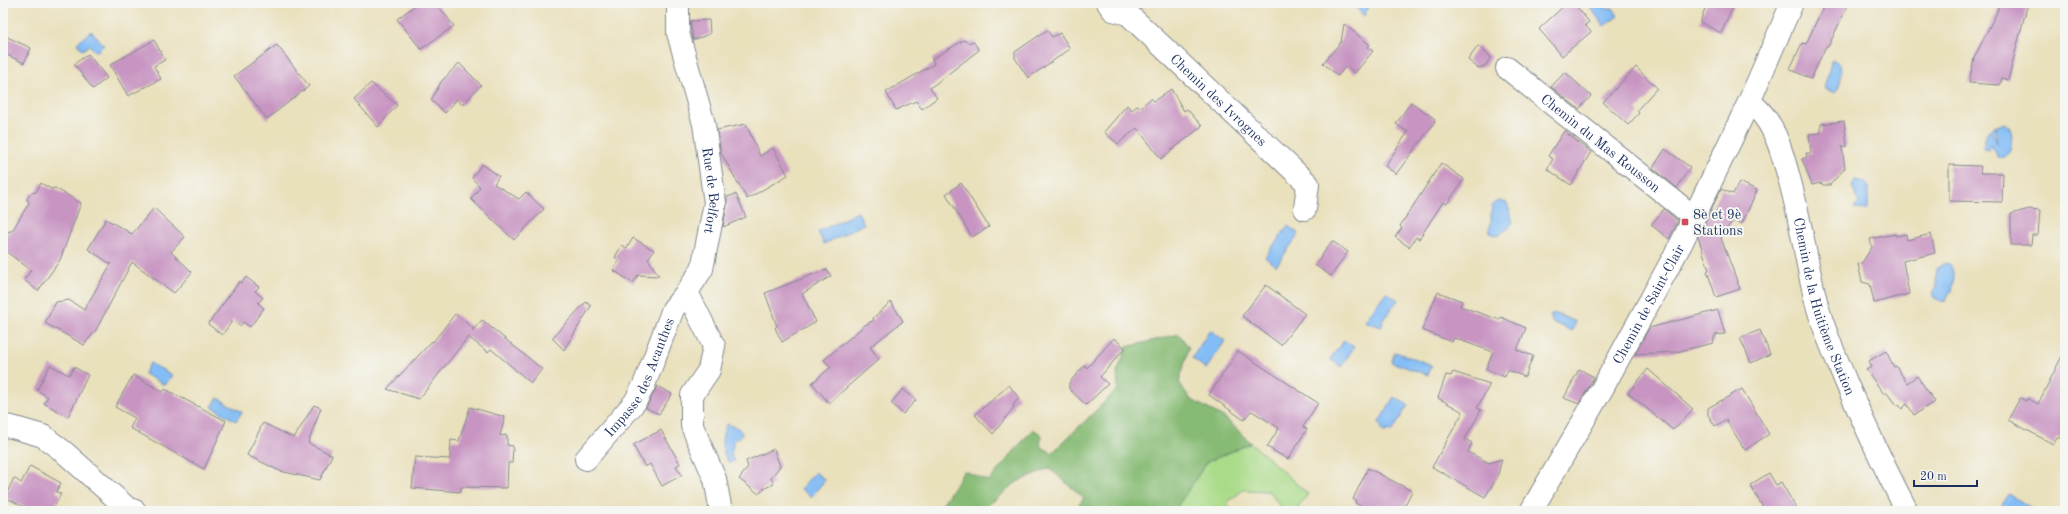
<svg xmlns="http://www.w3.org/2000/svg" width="2068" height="514" viewBox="0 0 2068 514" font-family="'Old Standard TT',serif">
	<rect width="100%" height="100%" fill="#f6f6f2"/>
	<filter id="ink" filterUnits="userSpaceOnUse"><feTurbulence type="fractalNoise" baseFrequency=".025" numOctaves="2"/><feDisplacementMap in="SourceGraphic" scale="8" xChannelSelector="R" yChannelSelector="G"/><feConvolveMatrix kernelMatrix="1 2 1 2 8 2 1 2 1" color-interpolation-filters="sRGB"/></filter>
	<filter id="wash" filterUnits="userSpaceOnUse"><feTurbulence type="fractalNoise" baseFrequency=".012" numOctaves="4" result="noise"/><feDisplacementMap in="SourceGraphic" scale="16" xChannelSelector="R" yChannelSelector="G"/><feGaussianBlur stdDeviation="0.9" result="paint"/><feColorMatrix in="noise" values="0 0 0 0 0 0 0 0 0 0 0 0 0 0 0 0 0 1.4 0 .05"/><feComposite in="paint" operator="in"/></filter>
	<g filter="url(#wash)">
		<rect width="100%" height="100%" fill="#e9e0bc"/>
		<path fill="#aadb89" stroke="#628574" d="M 1251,443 L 1308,494 L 1296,511 L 1283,511 L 1269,491 L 1243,490 L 1228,502 L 1230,511 L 1174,511 L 1207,462 Z"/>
		<path fill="#87bb75" stroke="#51756a" d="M 1179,334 L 1189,348 L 1179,382 L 1190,399 L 1225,418 L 1251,443 L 1207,462 L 1174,511 L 1074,511 L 1084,498 L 1049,468 L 1017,482 L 981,511 L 948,511 L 941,506 L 964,471 L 989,481 L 1033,429 L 1042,435 L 1040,446 L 1052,453 L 1118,389 L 1117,372 L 1127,347 Z"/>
		<g fill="#84bdf5" stroke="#5076aa">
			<path d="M 1352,3 L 1371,3 L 1364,16 Z"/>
			<path d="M 1587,3 L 1602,3 L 1605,8 L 1613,8 L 1618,16 L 1604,26 Z"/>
			<path d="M 91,31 L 104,45 L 96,52 L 89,45 L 83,50 L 77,43 Z"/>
			<path d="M 1832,59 L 1840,64 C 1842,76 1841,83 1836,93 L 1824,88 Z"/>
			<path d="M 2005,123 L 2011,128 C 2012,138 2013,150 2005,157 L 1998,158 L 1990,145 L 1989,150 L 1984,149 L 1982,147 L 1985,142 L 1983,141 L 1988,131 L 1995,125 L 1993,134 L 1997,143 L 1995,129 L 1997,126 Z"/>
			<path d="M 1855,180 L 1865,182 L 1868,186 L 1868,210 L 1854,209 L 1859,202 L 1852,186 Z"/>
			<path d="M 1500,201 L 1507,203 L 1513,222 L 1509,228 L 1497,236 L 1490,232 C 1489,228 1490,227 1491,223 C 1492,214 1488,204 1500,201 Z"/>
			<path d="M 858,212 L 864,224 L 824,244 L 818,232 Z"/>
			<path d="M 1288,226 L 1299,234 L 1276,266 L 1265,257 Z"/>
			<path d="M 1945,263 L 1951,265 L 1954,277 L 1952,291 L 1949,293 L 1946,300 L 1941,301 L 1933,297 L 1932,294 L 1936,287 L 1937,268 Z"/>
			<path d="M 1386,292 L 1398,300 L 1382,321 L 1383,324 L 1381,327 L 1365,321 Z"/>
			<path d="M 1553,314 L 1557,314 L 1576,322 L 1572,331 L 1552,322 L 1550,316 Z"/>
			<path d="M 1210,330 L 1225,341 L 1206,369 L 1192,358 Z"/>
			<path d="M 1344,340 L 1354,347 L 1341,367 L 1330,359 Z"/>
			<path d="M 1395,352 L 1432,365 L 1428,375 L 1391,362 Z"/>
			<path d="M 150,363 L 172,375 L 167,383 L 163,384 L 144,374 Z"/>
			<path d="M 1394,397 L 1408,405 L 1392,432 L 1389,430 L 1385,432 L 1382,431 L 1381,425 L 1378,424 Z"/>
			<path d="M 218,398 L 242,412 L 236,421 L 212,407 Z"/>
			<path d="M 727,424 L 738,428 L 742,433 L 739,438 L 734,440 L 731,456 L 734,461 L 729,463 C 720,450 720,437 727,424 Z"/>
			<path d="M 815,472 L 825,480 L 811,497 L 801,489 Z"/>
			<path d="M 2009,494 L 2036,511 L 2037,511 L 2005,511 L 2002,505 Z"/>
		</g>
		<g id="blocks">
			<g fill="#c895c2">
				<path d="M 418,3 L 436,3 L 454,26 L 421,49 L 397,19 Z"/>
				<path d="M 1567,3 L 1574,3 L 1589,22 L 1585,25 L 1591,32 L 1562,56 L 1539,29 Z"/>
				<path d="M 1707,3 L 1735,3 L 1721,33 L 1700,22 Z"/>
				<path d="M 1825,3 L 1849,3 L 1828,47 L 1826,46 L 1811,79 L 1790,69 L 1802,43 L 1806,44 Z"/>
				<path d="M 1999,3 L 2028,3 L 2008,80 L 2002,78 L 2000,85 L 1969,83 L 1974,58 L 1997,12 Z"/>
				<path d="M 709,20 L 710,34 L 693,40 L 690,21 Z"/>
				<path d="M 1344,24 L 1370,45 L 1368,47 L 1373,51 L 1355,73 L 1346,66 L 1338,76 L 1323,63 L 1341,42 Z"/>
				<path d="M 1047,30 L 1052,37 L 1060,33 L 1070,49 L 1028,78 L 1015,58 L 1015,52 Z"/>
				<path d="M 3,35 L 31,48 L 24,63 L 3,53 Z"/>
				<path d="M 154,40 L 165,60 L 154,66 L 161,79 L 128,96 L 110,65 Z"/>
				<path d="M 964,40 L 969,43 L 973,41 L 979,50 L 930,88 L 937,98 L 922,109 L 916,101 L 896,110 L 886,92 L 934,64 L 932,59 Z"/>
				<path d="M 277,45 L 309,86 L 267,119 L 234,76 Z"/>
				<path d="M 1478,46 L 1491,57 L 1485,66 L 1478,68 L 1468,60 Z"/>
				<path d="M 88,54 L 107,78 L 93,89 L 74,64 Z"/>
				<path d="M 459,63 L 481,85 L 462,105 L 457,99 L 445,113 L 431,100 L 441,82 Z"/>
				<path d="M 1636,67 L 1657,88 L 1637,110 L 1639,113 L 1628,125 L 1603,102 Z"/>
				<path d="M 1565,72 L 1591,96 L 1579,109 L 1551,87 Z"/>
				<path d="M 371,83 L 397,105 L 378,127 L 354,99 Z"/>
				<path d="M 1171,89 L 1184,111 L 1187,109 L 1202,126 L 1161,159 L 1137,128 L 1118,144 L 1104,132 L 1127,105 L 1132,110 L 1138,105 L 1140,108 L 1151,98 L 1154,101 Z"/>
				<path d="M 1411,102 L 1435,119 L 1434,123 L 1396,174 L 1385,166 L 1408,132 L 1396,124 Z"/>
				<path d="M 1844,121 L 1847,146 L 1842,147 L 1845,168 L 1830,185 L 1824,185 L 1820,183 L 1812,185 L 1802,159 L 1807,157 L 1806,153 L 1811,153 L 1809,134 L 1821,133 L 1821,124 Z"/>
				<path d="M 746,124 L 760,156 L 773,148 L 788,175 L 747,199 L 721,153 L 717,130 Z"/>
				<path d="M 1564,131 L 1591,152 L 1571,185 L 1547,169 L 1553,159 L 1548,156 Z"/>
				<path d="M 1665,149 L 1690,167 L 1677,188 L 1653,168 Z"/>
				<path d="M 1441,163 L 1464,179 L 1447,204 L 1443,202 L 1419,239 L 1416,237 L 1409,247 L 1395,237 L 1402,228 L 1400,226 Z"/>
				<path d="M 482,164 L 499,176 L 494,184 L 519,199 L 526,192 L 544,209 L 514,240 L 471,199 L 480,187 L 472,178 Z"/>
				<path d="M 1949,165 L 1981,166 L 1980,173 L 2003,173 L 2002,202 L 1949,201 Z"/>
				<path d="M 1739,182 L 1757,190 L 1742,224 L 1733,220 L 1721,238 L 1740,289 L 1716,297 L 1707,271 L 1709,270 L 1698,237 L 1721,189 L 1733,194 Z"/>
				<path d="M 41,183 L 51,189 L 55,188 L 81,203 L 60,260 L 38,291 L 24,280 L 31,270 L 4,250 L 6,246 L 4,238 L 9,231 L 12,231 L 29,203 L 27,199 L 31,193 L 36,192 Z"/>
				<path d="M 961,183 L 989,227 L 972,237 L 946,194 Z"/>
				<path d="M 736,194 L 746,217 L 723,227 L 727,205 L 727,197 Z"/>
				<path d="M 154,208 L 185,237 L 171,252 L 192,272 L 174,293 L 132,262 L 96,330 L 84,345 L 45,323 L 56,302 L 69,300 L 84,310 L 111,264 L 88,249 L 106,219 L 132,234 Z"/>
				<path d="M 1664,209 L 1678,221 L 1669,239 L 1651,225 Z"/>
				<path d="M 2029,209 L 2040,210 L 2038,235 L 2032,235 L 2031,245 L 2011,245 L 2011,214 Z"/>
				<path d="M 1895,234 L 1896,236 L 1906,234 L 1907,240 L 1931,234 L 1935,253 L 1903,261 L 1909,294 L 1874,303 L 1870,284 L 1862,282 L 1858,264 L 1862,263 L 1872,247 L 1870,239 Z"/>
				<path d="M 633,238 L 654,250 L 648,259 L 659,276 L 638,275 L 633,283 L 613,270 L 619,261 L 615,257 L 622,245 L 627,248 Z"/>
				<path d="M 1332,241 L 1348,252 L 1331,276 L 1315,265 Z"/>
				<path d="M 827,269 L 831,276 L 802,294 L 816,322 L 782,342 L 775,328 L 777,326 L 765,293 Z"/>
				<path d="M 246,277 L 259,287 L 255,291 L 263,298 L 258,303 L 264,308 L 250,327 L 243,322 L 240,326 L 233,320 L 222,335 L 208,324 L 240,281 L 241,283 Z"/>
				<path d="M 1266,285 L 1305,314 L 1281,345 L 1242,316 Z"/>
				<path d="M 1438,292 L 1462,301 L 1460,306 L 1500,320 L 1501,317 L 1526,328 L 1517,350 L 1533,356 L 1525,377 L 1508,370 L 1505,377 L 1486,369 L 1493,352 L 1454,338 L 1452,342 L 1422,330 Z"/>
				<path d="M 586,302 L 591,306 L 564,350 L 552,338 Z"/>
				<path d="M 891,302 L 903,321 L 870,347 L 879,359 L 829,403 L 812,383 L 831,367 L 824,360 L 865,325 L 874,320 L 873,318 Z"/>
				<path d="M 1718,310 L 1725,334 L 1715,335 L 1713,343 L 1676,352 L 1635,354 L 1649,328 Z"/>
				<path d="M 455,314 L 474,329 L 472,331 L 482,320 L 542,369 L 531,383 L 491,349 L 488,352 L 468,337 L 419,399 L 387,389 L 432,341 L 433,342 Z"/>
				<path d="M 1760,330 L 1770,354 L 1751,363 L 1740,338 Z"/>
				<path d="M 1114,338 L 1125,348 L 1100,377 L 1108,384 L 1086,405 L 1069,389 L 1069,383 L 1085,365 L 1087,368 Z"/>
				<path d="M 2065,350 L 2065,440 L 2057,437 L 2053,444 L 2008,420 L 2020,398 L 2026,401 L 2027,398 L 2038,404 Z"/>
				<path d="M 1238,351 L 1318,403 L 1303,427 L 1307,429 L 1288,459 L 1267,447 L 1279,428 L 1252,411 L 1250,412 L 1244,420 L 1209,395 Z"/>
				<path d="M 1886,351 L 1894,367 L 1896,366 L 1907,383 L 1917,376 L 1935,402 L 1914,415 L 1907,404 L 1902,409 L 1899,405 L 1896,405 L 1886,392 L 1884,394 L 1866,370 L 1872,367 L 1869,361 Z"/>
				<path d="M 50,365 L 69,375 L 74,367 L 88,375 L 68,417 L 44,403 L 48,397 L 37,390 Z"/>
				<path d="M 1579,369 L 1594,377 L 1579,404 L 1564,398 Z"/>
				<path d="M 1648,369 L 1693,409 L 1673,430 L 1628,393 Z"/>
				<path d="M 1453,372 L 1490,384 L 1477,408 L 1481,410 L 1465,439 L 1472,443 L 1468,452 L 1489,463 L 1502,459 L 1497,478 L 1485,497 L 1432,467 L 1463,412 L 1438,398 L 1446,375 L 1451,376 Z"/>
				<path d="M 133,375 L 163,392 L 165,389 L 226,421 L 204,469 L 130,428 L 135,418 L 115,407 Z"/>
				<path d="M 1009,385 L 1019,398 L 1013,405 L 1014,407 L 993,434 L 975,415 Z"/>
				<path d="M 657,386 L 672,394 L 659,414 L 646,408 Z"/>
				<path d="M 903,389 L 916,400 L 903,414 L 891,403 Z"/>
				<path d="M 1742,389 L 1769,434 L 1745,450 L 1726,420 L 1715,426 L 1708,415 L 1708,408 Z"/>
				<path d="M 314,405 L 321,408 L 308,443 L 332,455 L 320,480 L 280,471 L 247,455 L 263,423 L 294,438 Z"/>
				<path d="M 470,407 L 505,417 L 500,436 L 507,435 L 507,445 L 513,446 L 512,463 L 508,463 L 507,488 L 461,487 L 461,492 L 412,488 L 415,457 L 450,459 L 451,440 L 459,441 Z"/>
				<path d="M 661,430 L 680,464 L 676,466 L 682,475 L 662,486 L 650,464 L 645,467 L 633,445 Z"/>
				<path d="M 774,449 L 780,466 L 771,478 L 774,484 L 763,489 L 759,494 L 739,479 L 748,467 L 746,461 Z"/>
				<path d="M 30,466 L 61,483 L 56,492 L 61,494 L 52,511 L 31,511 L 5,497 L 14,478 L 21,483 Z"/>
				<path d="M 1368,468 L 1412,491 L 1402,511 L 1370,511 L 1355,503 L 1356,501 L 1353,499 Z"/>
				<path d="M 1769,473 L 1776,485 L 1781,482 L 1798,511 L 1765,511 L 1750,485 Z"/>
			</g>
		</g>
	</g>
	<g filter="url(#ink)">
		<use href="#blocks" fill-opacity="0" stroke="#82888d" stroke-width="1"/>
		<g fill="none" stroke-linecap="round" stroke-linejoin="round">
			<g stroke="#82888d" stroke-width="24">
				<g id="minor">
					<path id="s1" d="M 678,3 L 678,33 L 704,124 L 715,203 L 702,269 L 687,292 L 714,346 L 709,370 L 692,395 L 692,426 L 715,479 L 721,511"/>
					<path id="s2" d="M 1108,3 L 1113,10 L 1128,14 L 1308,184 L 1305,209"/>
					<path id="s3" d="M 1507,68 L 1694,217"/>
					<path id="s4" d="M 1749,102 C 1773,117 1782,152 1789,178 C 1801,220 1806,263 1817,305 C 1824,331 1836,357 1846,382 C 1865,426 1885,469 1907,511"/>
					<path d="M 3,426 L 12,427 L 43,436 L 64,452 L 127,508 L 135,511"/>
					<path id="s5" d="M 586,459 L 635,402 L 644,385 L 673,309 L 687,292"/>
					<path id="s6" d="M 1531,511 L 1602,389 L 1682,242 L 1749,102 L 1792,3"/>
				</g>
			</g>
			<use href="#minor" stroke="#fff" stroke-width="22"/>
		</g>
	</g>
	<rect fill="#d1495b" stroke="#f6f6f2" stroke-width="1.5" x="1681" y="218" width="8" height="8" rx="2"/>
	<g text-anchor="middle" stroke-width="4" stroke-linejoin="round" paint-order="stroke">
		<g font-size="14" fill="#1b2f5e" stroke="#f6f6f2">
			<text dy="5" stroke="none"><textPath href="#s2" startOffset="149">Chemin des Ivrognes</textPath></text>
			<text dy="5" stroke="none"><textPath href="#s3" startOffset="120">Chemin du Mas Rousson</textPath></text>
			<text dy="5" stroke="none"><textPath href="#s1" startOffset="192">Rue de Belfort</textPath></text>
			<text dy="5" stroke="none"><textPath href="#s6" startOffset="238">Chemin de Saint-Clair</textPath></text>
			<text dy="5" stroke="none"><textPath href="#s4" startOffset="221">Chemin de la Huitième Station</textPath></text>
			<text dy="5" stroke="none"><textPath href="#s5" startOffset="99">Impasse des Acanthes</textPath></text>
		</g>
		<g font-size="14" fill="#1b2f5e" stroke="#f6f6f2" text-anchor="start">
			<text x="1693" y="219">8è et 9è<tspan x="1693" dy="16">Stations</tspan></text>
		</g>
	</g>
	<rect width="2068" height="514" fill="none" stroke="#f6f6f2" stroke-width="16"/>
	<path d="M1914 480v6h63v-6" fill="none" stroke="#1b2f5e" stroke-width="2"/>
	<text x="1920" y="480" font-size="12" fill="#1b2f5e" stroke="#f6f6f2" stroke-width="3" paint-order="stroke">20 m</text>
</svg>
